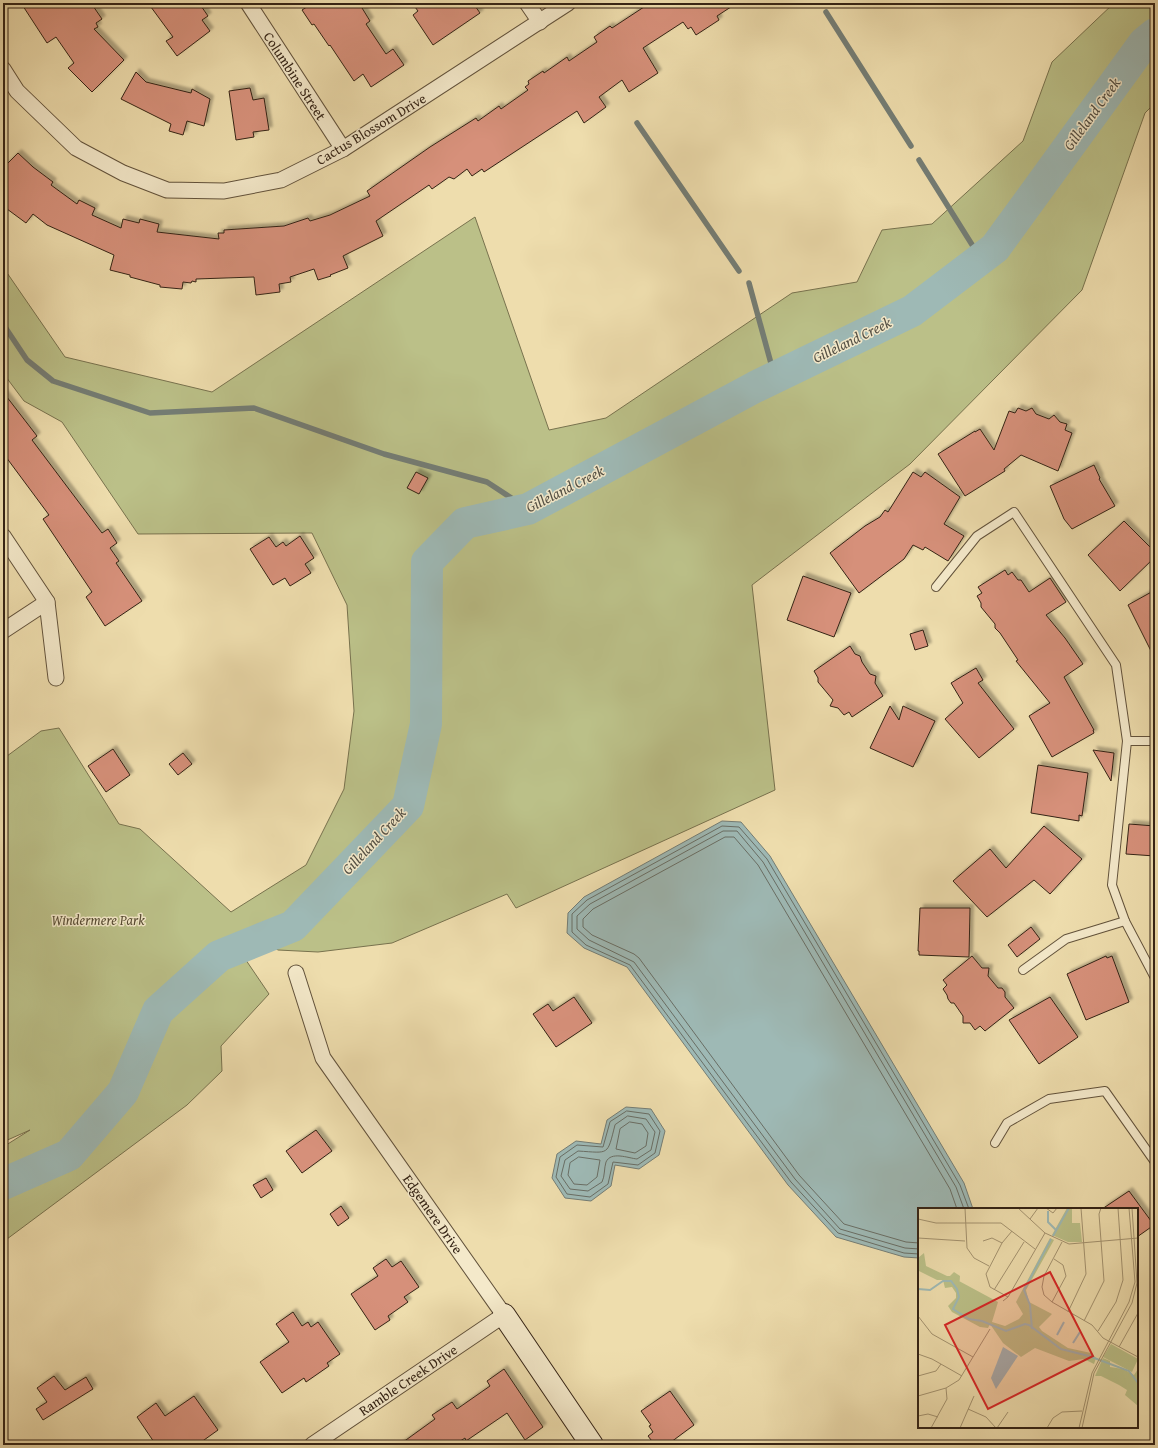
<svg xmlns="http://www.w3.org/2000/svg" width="1158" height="1448" viewBox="0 0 1158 1448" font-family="'Gentium Book Plus',serif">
	<defs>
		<filter id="shadow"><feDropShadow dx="3.5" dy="-3.5" stdDeviation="1" flood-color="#0004"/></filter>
	</defs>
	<rect width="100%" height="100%" fill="#eeddad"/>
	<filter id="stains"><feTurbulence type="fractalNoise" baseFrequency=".005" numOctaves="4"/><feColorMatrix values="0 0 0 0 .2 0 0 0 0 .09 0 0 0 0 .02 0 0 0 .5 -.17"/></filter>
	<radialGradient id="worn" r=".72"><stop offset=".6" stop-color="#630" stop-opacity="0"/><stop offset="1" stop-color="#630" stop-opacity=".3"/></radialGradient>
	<path fill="#bbc088" stroke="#78724e" d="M 1114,3 L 1155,3 L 1155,103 L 1145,113 L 1082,290 L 910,464 L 752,585 L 775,790 L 516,908 L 507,894 L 392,943 L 318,952 L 278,950 L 253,934 L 235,944 L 269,994 L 221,1046 L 222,1071 L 187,1105 L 3,1242 L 3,1147 L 30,1130 L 3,1142 L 3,759 L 41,731 L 59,728 L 119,824 L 140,829 L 231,912 L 306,865 L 344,789 L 354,711 L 347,605 L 312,533 L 138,534 L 62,422 L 24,401 L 3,373 L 3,267 L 65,357 L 212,392 L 475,217 L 549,430 L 606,418 L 792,293 L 857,282 L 882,230 L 932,224 L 1023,141 L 1052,62 Z"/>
	<g fill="#9eb9b5" stroke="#747d75">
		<path d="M 722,821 L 741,822 L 770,856 L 964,1183 L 973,1209 L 919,1209 L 919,1258 L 904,1257 L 836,1237 L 788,1185 L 627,967 L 584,948 L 567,933 L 568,913 L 584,897 Z"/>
		<path d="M 626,1107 L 651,1109 L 665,1131 L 659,1155 L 639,1169 L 615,1165 L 611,1186 L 591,1201 L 565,1198 L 552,1178 L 557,1154 L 576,1141 L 601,1144 L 607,1120 Z"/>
	</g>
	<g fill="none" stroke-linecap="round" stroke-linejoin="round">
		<g stroke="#696e65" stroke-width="1">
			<path d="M 627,1111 L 649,1114 L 660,1131 L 655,1153 L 638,1165 L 613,1162 L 608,1184 L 590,1197 L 567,1194 L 556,1177 L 560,1157 L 577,1145 L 603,1147 L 610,1122 Z"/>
			<path d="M 628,1116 L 646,1119 L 655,1132 L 651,1150 L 637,1159 C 628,1158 611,1151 606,1162 C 604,1168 605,1176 602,1182 L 588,1191 L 570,1189 L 561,1176 L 565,1160 L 578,1151 C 610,1153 607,1156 615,1125 Z"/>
			<path d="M 630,1122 L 642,1124 L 648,1133 L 646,1146 L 635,1153 L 616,1149 L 620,1129 Z"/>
			<path d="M 579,1157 L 600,1160 L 597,1177 L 587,1185 L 574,1184 L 568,1175 L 570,1163 Z"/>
			<path d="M 919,1243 L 906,1242 L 844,1224 L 799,1175 L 639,958 L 634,954 L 592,935 L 583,927 L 583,919 L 593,909 L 725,837 L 734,837 L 758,865 L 950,1189 L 957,1209"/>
			<path d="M 919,1249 L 905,1248 L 840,1229 L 795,1179 L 634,962 L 589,940 L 577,929 L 577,916 L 590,904 L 723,831 L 737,831 L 763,862 L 956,1187 L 964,1209"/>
			<path d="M 919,1254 L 904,1253 L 838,1233 L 791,1182 L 630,965 L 586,945 L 572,932 L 572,914 L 587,900 L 722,826 L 739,827 L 767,859 L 960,1185 L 969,1209"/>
		</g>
		<g stroke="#747d75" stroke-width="5.5">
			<path d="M 826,12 L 911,146"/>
			<path d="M 637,123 L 739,271"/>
			<path d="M 919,160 L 981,259"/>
			<path d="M 749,283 L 775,378"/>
			<path d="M 3,324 L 27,360 L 53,381 L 150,413 L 254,408 L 384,454 L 487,482 L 528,509"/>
		</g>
		<path stroke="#9eb9b5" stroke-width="32" d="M 3,1184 L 69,1155 L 123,1092 L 158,1011 L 219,956 L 293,926 L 408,806 L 426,724 L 427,562 L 465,523 L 528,509 L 755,387 L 912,311 L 995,248 L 1144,43 L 1155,34"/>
	</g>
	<g fill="#d6907a" stroke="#342315" filter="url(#shadow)">
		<path d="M 21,3 L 91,3 L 102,19 L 96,23 L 98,27 L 94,29 L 124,60 L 92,92 L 68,68 L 74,63 L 56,37 L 47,43 Z"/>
		<path d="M 148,3 L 199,3 L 208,16 L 202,20 L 210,31 L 177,56 L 166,41 L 173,37 Z"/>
		<path d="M 313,3 L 359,3 L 370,21 L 366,24 L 386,54 L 393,49 L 404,65 L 371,87 L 363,74 L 354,81 L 330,45 L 329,46 L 314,24 L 312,25 L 302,10 Z"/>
		<path d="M 412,3 L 473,3 L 480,13 L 433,45 L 413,15 L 418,11 Z"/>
		<path d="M 650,3 L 737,3 L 717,16 L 719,20 L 696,35 L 691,27 L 688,29 L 683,22 L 643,48 L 658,73 L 629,92 L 622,80 L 599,97 L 606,107 L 584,123 L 577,111 L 484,172 L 482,169 L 472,176 L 467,169 L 454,179 L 449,177 L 432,189 L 429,185 L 376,221 L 383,236 L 343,256 L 348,268 L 330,275 L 331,276 L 318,280 L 314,269 L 290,277 L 291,282 L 279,284 L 280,292 L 256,295 L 254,277 L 196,279 L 196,282 L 192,281 L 191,283 L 183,282 L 182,289 L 160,287 L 160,285 L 130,277 L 130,275 L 110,270 L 114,255 L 47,225 L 33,214 L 26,223 L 3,206 L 3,168 L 18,153 L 33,167 L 53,182 L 51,185 L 77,204 L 79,200 L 95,208 L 92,215 L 121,228 L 123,219 L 139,223 L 140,219 L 159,224 L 157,232 L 219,239 L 218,233 L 224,233 L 224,230 L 284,226 L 308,218 L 310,221 L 330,215 L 370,196 L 367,191 L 430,147 L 476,118 L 478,121 L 499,106 L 501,109 L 528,90 L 525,87 L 529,84 L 528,81 L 543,71 L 544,73 L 567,57 L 569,61 L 597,42 L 594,37 L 610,26 L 612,28 Z"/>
		<path d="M 136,72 L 146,82 L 191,93 L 192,89 L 210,99 L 204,126 L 187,121 L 183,135 L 169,131 L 171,124 L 121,99 Z"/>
		<path d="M 250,88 L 253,100 L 264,98 L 269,130 L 253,132 L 254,137 L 236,140 L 229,91 Z"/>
		<path d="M 3,392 L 37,436 L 32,440 L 102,533 L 108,529 L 117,543 L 110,548 L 119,561 L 116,563 L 142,601 L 105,626 L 86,597 L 92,592 L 43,519 L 49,515 L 3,453 Z"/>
		<path d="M 1018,408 L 1026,411 L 1032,408 L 1036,414 L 1049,419 L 1054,415 L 1060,422 L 1067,424 L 1065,430 L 1072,433 L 1058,471 L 1021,455 L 1004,469 L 1005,471 L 965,496 L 938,454 L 975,431 L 975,432 L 980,429 L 994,450 L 1009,411 L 1015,413 Z"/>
		<path d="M 1094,465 L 1100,478 L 1099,479 L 1115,506 L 1072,529 L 1064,519 L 1050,486 Z"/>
		<path d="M 416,472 L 428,478 L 419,494 L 407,488 Z"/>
		<path d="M 913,472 L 921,477 L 925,472 L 960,497 L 944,524 L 964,536 L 948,561 L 925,547 L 923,550 L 913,545 L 904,559 L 859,593 L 830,553 L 865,526 L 880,517 L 885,510 L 888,512 Z"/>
		<path d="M 1124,521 L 1155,552 L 1155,557 L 1120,591 L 1088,555 Z"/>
		<path d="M 300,536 L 314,558 L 305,564 L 311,573 L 290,586 L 285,578 L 273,585 L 250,549 L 269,537 L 276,547 L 283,542 L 286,546 Z"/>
		<path d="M 1005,570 L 1008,575 L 1012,572 L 1018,580 L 1021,580 L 1029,592 L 1050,578 L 1066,602 L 1046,615 L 1065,638 L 1083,664 L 1064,677 L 1094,730 L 1093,730 L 1094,733 L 1052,757 L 1029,716 L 1050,703 L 1016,661 L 1018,660 L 1000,633 L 995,628 L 995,624 L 981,607 L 981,603 L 977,596 L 982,593 L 978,587 Z"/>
		<path d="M 803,576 L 851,593 L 834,637 L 787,620 Z"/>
		<path d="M 1155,590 L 1155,659 L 1128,605 Z"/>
		<path d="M 923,630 L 928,646 L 915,650 L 910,634 Z"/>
		<path d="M 850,646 L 855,654 L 860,656 L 862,662 L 870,674 L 876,676 L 875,683 L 883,696 L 852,717 L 849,712 L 844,715 L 838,708 L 830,706 L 833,700 L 818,682 L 818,678 L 814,671 Z"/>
		<path d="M 976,668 L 983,680 L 978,683 L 1014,729 L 979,758 L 945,719 L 963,703 L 951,683 Z"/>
		<path d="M 890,706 L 899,720 L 903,706 L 935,721 L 913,767 L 870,748 Z"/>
		<path d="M 113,749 L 130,775 L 106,792 L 88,766 Z"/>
		<path d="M 1093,750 L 1114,753 L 1111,781 Z"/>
		<path d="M 183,753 L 192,764 L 178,775 L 169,764 Z"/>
		<path d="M 1038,765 L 1088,773 L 1082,816 L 1079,815 L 1079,821 L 1031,813 Z"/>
		<path d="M 1129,824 L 1155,826 L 1155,856 L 1126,854 Z"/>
		<path d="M 1044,826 L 1082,859 L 1050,894 L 1034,880 L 987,917 L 953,881 L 990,849 L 1006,868 Z"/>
		<path d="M 920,908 L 970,908 L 969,957 L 919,955 L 919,951 L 918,951 Z"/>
		<path d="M 1031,927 L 1040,939 L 1017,957 L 1008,945 Z"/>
		<path d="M 972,956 L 982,968 L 989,968 L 988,976 L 998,988 L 1002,988 L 1005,992 L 1005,997 L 1014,1008 L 985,1031 L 980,1026 L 975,1030 L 970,1023 L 963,1023 L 963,1016 L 954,1003 L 951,1003 L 948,999 L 947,995 L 943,989 L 947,985 L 943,980 Z"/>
		<path d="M 1106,956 L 1107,958 L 1112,956 L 1129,1002 L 1086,1020 L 1067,974 Z"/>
		<path d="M 574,997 L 592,1023 L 556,1047 L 533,1014 L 548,1004 L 553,1011 Z"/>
		<path d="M 1050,997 L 1078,1037 L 1039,1064 L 1009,1020 Z"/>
		<path d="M 316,1130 L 332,1151 L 302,1173 L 286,1151 Z"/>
		<path d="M 266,1178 L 273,1190 L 261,1198 L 253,1185 Z"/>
		<path d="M 1129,1191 L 1154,1225 L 1137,1237 L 1137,1209 L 1102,1209 Z"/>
		<path d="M 341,1206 L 349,1218 L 338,1226 L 330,1214 Z"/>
		<path d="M 386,1259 L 392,1267 L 401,1261 L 419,1287 L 404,1297 L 408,1302 L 388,1316 L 390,1320 L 375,1330 L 351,1294 L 378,1276 L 373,1268 Z"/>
		<path d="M 293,1312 L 302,1326 L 308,1322 L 311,1327 L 318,1322 L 340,1354 L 327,1363 L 329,1366 L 306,1382 L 304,1378 L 282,1393 L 260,1362 L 289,1342 L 276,1324 Z"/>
		<path d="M 504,1369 L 543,1427 L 525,1440 L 507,1413 L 466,1441 L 465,1438 L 454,1445 L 399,1445 L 435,1419 L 432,1415 L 452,1402 L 457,1409 L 490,1386 L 487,1381 Z"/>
		<path d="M 54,1376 L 65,1390 L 86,1377 L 93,1389 L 43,1420 L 36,1409 L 47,1402 L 37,1388 Z"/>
		<path d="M 670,1391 L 694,1425 L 667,1445 L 655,1445 L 648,1436 L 653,1432 L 649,1426 L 651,1425 L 641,1411 Z"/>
		<path d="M 194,1396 L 218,1430 L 197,1445 L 156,1445 L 137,1417 L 156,1403 L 165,1416 Z"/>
	</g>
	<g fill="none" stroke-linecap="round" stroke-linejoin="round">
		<g stroke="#62523b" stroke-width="10">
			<g id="lane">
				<path d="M 936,587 L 977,536 L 1014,512 L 1116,665 L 1127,741 L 1112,885 L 1125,921 L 1155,978"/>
				<path d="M 1127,741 L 1155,741"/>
				<path d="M 1023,970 L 1066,939 L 1125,921"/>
				<path d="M 995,1143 L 1007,1123 L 1049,1099 L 1105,1091 L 1155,1162"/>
			</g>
		</g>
		<g stroke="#62523b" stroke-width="17">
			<g id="street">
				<path d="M 248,3 L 343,149"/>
				<path d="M 527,3 L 540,22"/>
				<path d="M 3,69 L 17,91 L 76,148 L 123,173 L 167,190 L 224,191 L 281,180 L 343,149 L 568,3"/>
				<path d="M 3,536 L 47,602 L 56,678"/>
				<path d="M 3,631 L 47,602"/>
				<path d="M 296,973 L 323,1058 L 504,1315 L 312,1445"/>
			</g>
		</g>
		<g stroke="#342315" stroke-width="24">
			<path id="secondary" d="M 504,1315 L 592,1445"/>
		</g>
		<use href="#lane" stroke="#f4e9ca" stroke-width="8"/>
		<use href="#street" stroke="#f4e9ca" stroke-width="15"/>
		<use href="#secondary" stroke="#f4e9ca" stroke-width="22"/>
	</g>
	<g text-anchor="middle" stroke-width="3" stroke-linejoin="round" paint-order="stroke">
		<g font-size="14" fill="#342315" stroke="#f4e9ca">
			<text transform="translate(295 76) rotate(57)" y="5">Columbine Street</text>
			<text transform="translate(371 129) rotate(-31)" y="5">Cactus Blossom Drive</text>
			<text transform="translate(433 1214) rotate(55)" y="5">Edgemere Drive</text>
			<text transform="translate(408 1380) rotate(-34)" y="5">Ramble Creek Drive</text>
		</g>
		<g font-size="14" font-style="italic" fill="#564a32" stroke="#f4e9ca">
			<text x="98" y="925">Windermere Park</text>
		</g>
		<g font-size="15" font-style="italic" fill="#545045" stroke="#f4e9ca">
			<text transform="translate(1092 114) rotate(-54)" y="5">Gilleland Creek</text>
			<text transform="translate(852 340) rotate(-26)" y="5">Gilleland Creek</text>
			<text transform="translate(565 489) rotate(-27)" y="5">Gilleland Creek</text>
			<text transform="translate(374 841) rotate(-47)" y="5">Gilleland Creek</text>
		</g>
	</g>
	<g transform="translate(918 1208)">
		<rect width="220" height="220" fill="#eeddad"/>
		<path d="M 149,0 L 154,0 L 154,15 L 162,15 L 164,34 L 150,34 L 134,27 ZM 132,30 L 136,32 L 108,82 L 111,94 L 134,106 L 121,119 L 124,123 L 150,140 L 173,145 L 178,150 L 176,156 L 166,151 L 151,153 L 117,140 L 103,149 L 85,135 L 72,116 L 70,120 L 62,119 L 34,104 L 30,98 L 38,90 L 38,85 L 34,79 L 27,80 L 25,72 L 19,72 L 1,63 L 0,65 L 0,50 L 6,45 L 8,58 L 29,68 L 32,68 L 36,64 L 42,68 L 41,82 L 41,73 L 80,94 L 74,114 L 87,118 L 101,111 L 105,106 L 98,94 ZM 193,136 L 220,151 L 214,164 L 185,149 ZM 185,150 L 192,153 L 192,159 L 205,161 L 216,167 L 220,161 L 220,198 L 207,187 L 209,182 L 201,177 L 183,168 L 177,168 Z" fill="#bbc088"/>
		<path d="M 85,139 L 100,148 L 78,181 L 73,170 Z" fill="#9eb9b5"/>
		<path fill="none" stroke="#9eb9b5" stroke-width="2" d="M 130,3 L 130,14 L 138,22M 135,28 L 151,0M 0,81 L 12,82 L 25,73 L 33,73 L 39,81 L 41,89 L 35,101 L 51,111 L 64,113 L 88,123 L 107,116 L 111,117 L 143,141 L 171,148 L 211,163 L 220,175M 114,121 L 112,97 L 106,82 L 133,31M 139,127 L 146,114M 155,135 L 162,124"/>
		<path fill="none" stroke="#a49370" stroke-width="1" d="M 47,0 L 49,40 L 56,50 L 71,58M 100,0 L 127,25 L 151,36 L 220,30M 128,0 L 135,5 L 139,0M 0,11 L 18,15 L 83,15 L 117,41M 112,11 L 120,0M 0,30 L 47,33M 65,33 L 74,30 L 84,35M 144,34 L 126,68 L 124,79 L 126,87 L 134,94 L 174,117 L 185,130 L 220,149M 76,82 L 106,34M 90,89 L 72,79 L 68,66 L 84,35 L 94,23M 85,93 L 90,89 L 127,25M 134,94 L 148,68 L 145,57 L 136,51M 150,104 L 168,66 L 163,0M 0,108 L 14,126 L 55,149M 166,113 L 186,73 L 181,6 L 183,0M 180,123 L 198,94 L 205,72 L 200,0M 201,139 L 220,105M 0,146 L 14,151 L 44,168M 0,168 L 18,163 L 23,156M 0,188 L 28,180 L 41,172 L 72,121M 50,201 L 68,209 L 78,220M 0,208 L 10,206 L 20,209M 13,220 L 29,191 L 28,180M 42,220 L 56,188M 79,220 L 90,204M 129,220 L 135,210 L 144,204 L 164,203M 161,220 L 174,165 L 211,94 L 217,74 L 211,0M 164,220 L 176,165 L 214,95 L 219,75 L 214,0"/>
		<path fill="#d62828" fill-opacity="0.15" stroke="#d62828" stroke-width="2" d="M 132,64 L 175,148 L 70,201 L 27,117 Z"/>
		<rect width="220" height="220" fill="none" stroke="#342315" stroke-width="2"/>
	</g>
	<rect width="1158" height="1448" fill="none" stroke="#eeddad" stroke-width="16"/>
	<rect x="4" y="4" width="1150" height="1440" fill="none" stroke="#342315" stroke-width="2"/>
	<rect x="8" y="8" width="1142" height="1432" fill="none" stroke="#342315"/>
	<rect width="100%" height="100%" filter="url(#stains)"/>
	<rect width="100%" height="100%" fill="url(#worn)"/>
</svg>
